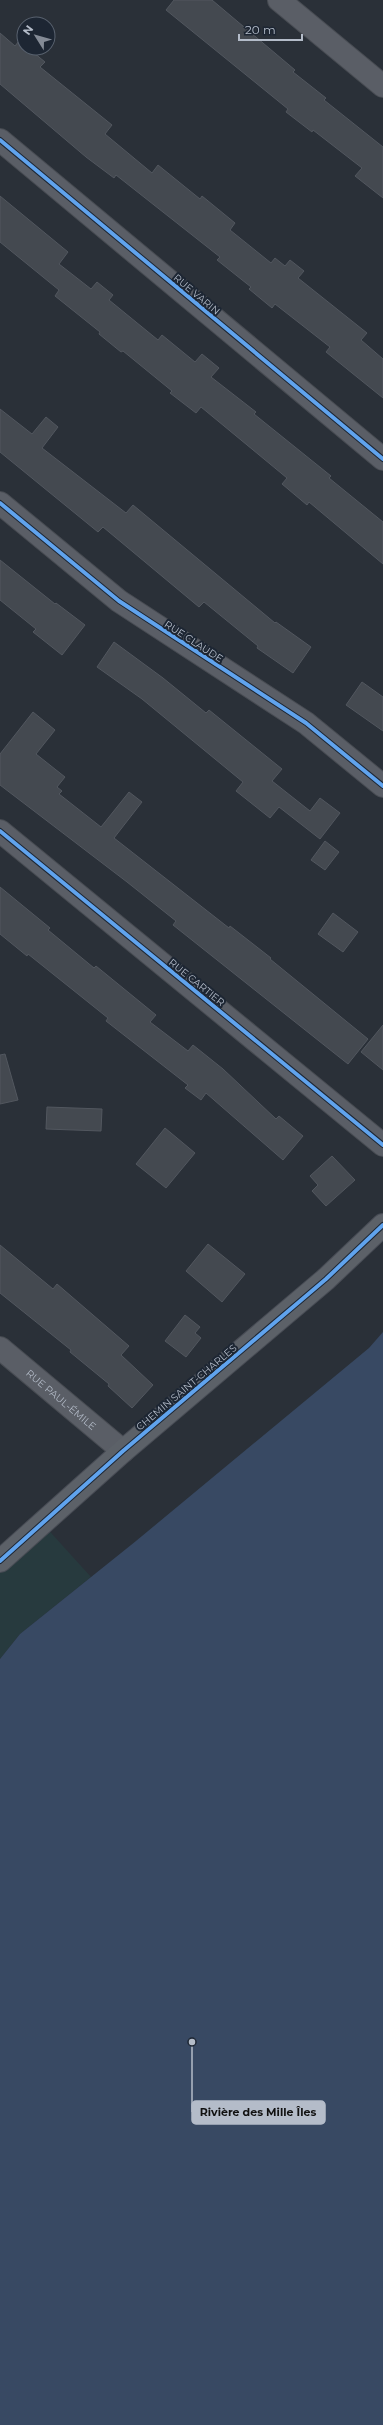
<svg xmlns="http://www.w3.org/2000/svg" width="383" height="2425" viewBox="0 0 383 2425" font-family="Montserrat,sans-serif">
	<rect width="100%" height="100%" fill="#2a3038"/>
	<path fill="#273a3e" d="M 43,1524 L 91,1577 L 20,1634 L 0,1659 L 0,1561 Z"/>
	<path fill="#384963" d="M 383,1332 L 383,2425 L 0,2425 L 0,1659 L 20,1634 L 136,1541 L 369,1348 Z"/>
	<g fill="#444950" stroke="#52575f">
		<path d="M 174,0 L 212,0 L 295,70 L 293,72 L 326,98 L 324,100 L 383,147 L 383,198 L 355,176 L 362,168 L 313,130 L 312,132 L 286,112 L 288,109 L 166,10 Z"/>
		<path d="M 0,33 L 15,46 L 19,41 L 24,45 L 24,48 L 28,48 L 45,62 L 40,67 L 112,125 L 105,134 L 152,173 L 158,165 L 200,199 L 202,196 L 235,223 L 230,230 L 271,263 L 275,258 L 285,266 L 290,260 L 304,271 L 298,278 L 367,333 L 361,340 L 383,359 L 383,398 L 326,352 L 330,347 L 275,304 L 272,308 L 249,289 L 251,287 L 217,260 L 220,257 L 116,175 L 114,178 L 86,157 L 0,84 Z"/>
		<path d="M 0,196 L 68,252 L 59,264 L 91,289 L 97,282 L 113,295 L 109,300 L 158,340 L 162,335 L 195,362 L 202,354 L 219,368 L 211,377 L 256,412 L 254,414 L 331,476 L 329,478 L 383,522 L 383,564 L 309,502 L 307,505 L 282,484 L 287,478 L 201,407 L 196,413 L 170,393 L 172,391 L 123,351 L 121,352 L 99,334 L 100,332 L 55,296 L 59,290 L 0,242 Z"/>
		<path d="M 0,409 L 32,434 L 46,417 L 58,427 L 42,448 L 126,513 L 133,505 L 275,623 L 276,622 L 311,647 L 293,673 L 257,648 L 258,646 L 204,602 L 199,607 L 103,527 L 98,532 L 0,452 Z"/>
		<path d="M 0,560 L 55,604 L 56,603 L 85,625 L 62,655 L 33,632 L 36,629 L 0,600 Z"/>
		<path d="M 114,642 L 163,678 L 206,713 L 209,710 L 282,769 L 272,781 L 310,811 L 320,798 L 340,813 L 320,839 L 279,807 L 270,818 L 236,791 L 243,782 L 142,699 L 97,667 Z"/>
		<path d="M 362,682 L 383,697 L 383,731 L 346,705 Z"/>
		<path d="M 33,712 L 55,730 L 36,754 L 65,777 L 57,787 L 62,791 L 59,794 L 101,827 L 129,792 L 142,802 L 114,838 L 229,928 L 230,926 L 271,958 L 270,959 L 368,1039 L 348,1064 L 173,925 L 176,921 L 127,882 L 0,785 L 0,754 Z"/>
		<path d="M 325,841 L 339,852 L 325,870 L 311,860 Z"/>
		<path d="M 0,887 L 50,928 L 48,930 L 94,968 L 96,966 L 156,1015 L 150,1022 L 188,1051 L 193,1045 L 223,1069 L 276,1119 L 279,1116 L 303,1136 L 283,1160 L 206,1093 L 201,1100 L 185,1088 L 188,1085 L 106,1021 L 108,1018 L 28,954 L 27,956 L 0,934 Z"/>
		<path d="M 333,913 L 358,932 L 343,952 L 318,934 Z"/>
		<path d="M 383,1025 L 383,1070 L 361,1052 Z"/>
		<path d="M 5,1054 L 18,1100 L 0,1104 L 0,1055 Z"/>
		<path d="M 47,1107 L 102,1109 L 101,1131 L 46,1129 Z"/>
		<path d="M 165,1128 L 195,1153 L 166,1188 L 136,1164 Z"/>
		<path d="M 332,1156 L 355,1180 L 326,1206 L 312,1191 L 318,1185 L 310,1176 Z"/>
		<path d="M 208,1244 L 245,1274 L 222,1302 L 186,1271 Z"/>
		<path d="M 0,1245 L 53,1289 L 57,1284 L 129,1346 L 121,1355 L 153,1385 L 132,1408 L 108,1386 L 109,1384 L 70,1352 L 71,1350 L 0,1293 Z"/>
		<path d="M 185,1315 L 200,1327 L 195,1333 L 201,1338 L 186,1357 L 165,1341 Z"/>
	</g>
	<g fill="none" stroke-linecap="round" stroke-linejoin="round">
		<g stroke="#484c53" stroke-width="24">
			<g id="minor">
				<path d="M 279,0 L 383,86"/>
				<path d="M 0,140 L 383,459"/>
				<path d="M 0,503 L 119,601 L 306,723 L 383,786"/>
				<path d="M 0,831 L 383,1145"/>
				<path id="s1" d="M 0,1348 L 123,1451"/>
			</g>
		</g>
		<g stroke="#484c55" stroke-width="24">
			<path id="major" d="M 0,1561 L 123,1451 L 326,1279 L 383,1225"/>
		</g>
		<use href="#minor" stroke="#5a5e66" stroke-width="22"/>
		<use href="#major" stroke="#5c6168" stroke-width="22"/>
		<g stroke="#1d2633" stroke-width="6">
			<g id="cycleway">
				<path d="M 0,140 L 383,459"/>
				<path d="M 0,503 L 119,601 L 306,723 L 383,786"/>
				<path d="M 0,831 L 383,1145"/>
				<path d="M 0,1561 L 123,1451 L 326,1279 L 383,1225"/>
			</g>
		</g>
		<use href="#cycleway" stroke="#60a3ed" stroke-width="4"/>
	</g>
	<g text-anchor="middle" stroke-width="4" stroke-linejoin="round" paint-order="stroke">
		<g font-size="10" fill="#b4bcc9" stroke="#1d2633">
			<text transform="translate(197 294) rotate(40)" y="4">RUE VARIN</text>
			<text transform="translate(194 641) rotate(33)" y="4">RUE CLAUDE</text>
			<text transform="translate(197 982) rotate(39)" y="4">RUE CARTIER</text>
			<text transform="translate(186 1387) rotate(-40)" y="4">CHEMIN SAINT-CHARLES</text>
			<text dy="4" stroke="none"><textPath href="#s1" startOffset="80">RUE PAUL-ÉMILE</textPath></text>
		</g>
	</g>
	<path fill="none" stroke="#b4bcc9" stroke-width="1.5" d="M192 2042L192 2112"/>
	<circle fill="#b4bcc9" stroke="#1d2633" stroke-width="1.5" cx="192" cy="2042" r="4"/>
	<rect fill="#b4bcc9" stroke="#b4bcc9" stroke-width="1.5" x="192" y="2101" width="133" height="23" rx="4"/>
	<g font-size="11" text-anchor="middle" font-weight="bold" fill="#111">
		<text x="258" y="2116">Rivière des Mille Îles</text>
	</g>
	<g transform="translate(36 36) rotate(307)"><circle r="19" fill="#1d2633" stroke="#59626f"/>
	<path d="M0-3L7 15L0 10L-7 15Z" fill="#848b96"/>
	<text y="-6" font-size="11" font-weight="bold" text-anchor="middle" fill="#b4bcc9">N</text>
	</g>
	<path d="M239 34v6h63v-6" fill="none" stroke="#b4bcc9" stroke-width="2"/>
	<text x="245" y="34" font-size="12" fill="#b4bcc9" stroke="#1d2633" stroke-width="3" paint-order="stroke">20 m</text>
</svg>
